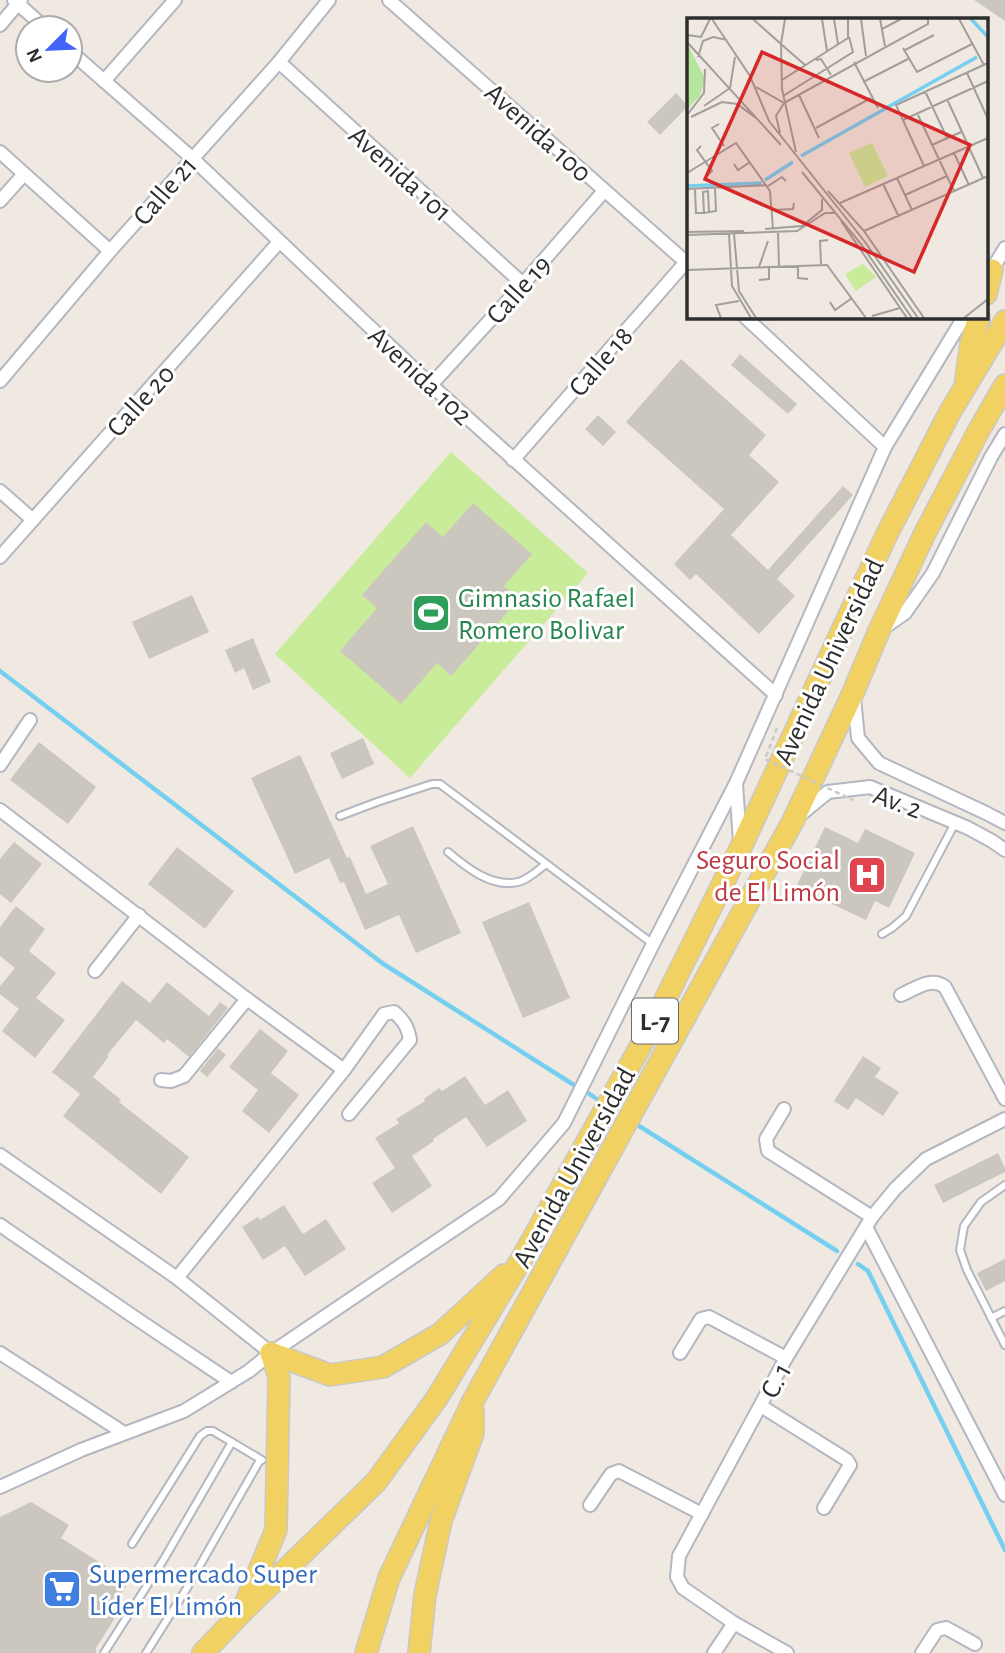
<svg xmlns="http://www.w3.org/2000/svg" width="1005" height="1653" viewBox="0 0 1005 1653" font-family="'Alegreya Sans',sans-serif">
	<rect width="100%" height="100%" fill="#efe9e1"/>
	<path fill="#c9ec9a" d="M 451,452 L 588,573 L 410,778 L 275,654 Z"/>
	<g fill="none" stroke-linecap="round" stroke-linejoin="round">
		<g stroke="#75cff0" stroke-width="4.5">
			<path d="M 0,671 L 382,963 L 574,1085"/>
			<path d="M 588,1093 L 600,1101"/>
			<path d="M 636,1124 L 837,1251"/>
			<path d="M 858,1264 L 868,1271 L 1005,1550"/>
		</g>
	</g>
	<g fill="#cbc7bf">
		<path d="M 974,0 L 1005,0 L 1005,21 Z"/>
		<path d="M 676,93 L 688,106 L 660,135 L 647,122 Z"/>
		<path d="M 740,354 L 797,404 L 788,414 L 731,365 Z"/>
		<path d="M 681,359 L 766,435 L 749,455 L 779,482 L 731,535 L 768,570 L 843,486 L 853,495 L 777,579 L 795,596 L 759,634 L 696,574 L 690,580 L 674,564 L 724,509 L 626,422 Z"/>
		<path d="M 598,415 L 616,432 L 603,446 L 585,429 Z"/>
		<path d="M 473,503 L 532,554 L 504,586 L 519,599 L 451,676 L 437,663 L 401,704 L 340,651 L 377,608 L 362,595 L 426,522 L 443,537 Z"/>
		<path d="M 192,595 L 209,632 L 149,659 L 132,622 Z"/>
		<path d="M 253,638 L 271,682 L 253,690 L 244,668 L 235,673 L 225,650 Z"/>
		<path d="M 363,738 L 374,764 L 342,779 L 330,753 Z"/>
		<path d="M 39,742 L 96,787 L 68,824 L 10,780 Z"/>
		<path d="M 300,755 L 347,858 L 350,857 L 366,894 L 388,884 L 370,846 L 413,826 L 461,933 L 416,953 L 399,915 L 365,930 L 344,882 L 340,883 L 329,858 L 295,874 L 251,778 Z"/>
		<path d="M 825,827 L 858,843 L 865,829 L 915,853 L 889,908 L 875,901 L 866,920 L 796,887 Z"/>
		<path d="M 14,842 L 42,864 L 11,903 L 0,894 L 0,859 Z"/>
		<path d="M 177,847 L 234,891 L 205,929 L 148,884 Z"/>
		<path d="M 529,902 L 570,998 L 523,1018 L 482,922 Z"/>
		<path d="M 16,906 L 45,929 L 29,951 L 56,973 L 36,998 L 65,1020 L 35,1058 L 2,1031 L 19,1009 L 0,994 L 0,986 L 15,968 L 0,956 L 0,927 Z"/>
		<path d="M 122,981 L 150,1003 L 167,982 L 209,1016 L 220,1002 L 228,1008 L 189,1057 L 167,1039 L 164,1043 L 136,1020 L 107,1055 L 109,1056 L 93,1077 L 121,1100 L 119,1102 L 189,1157 L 161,1194 L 63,1116 L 80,1094 L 52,1072 Z"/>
		<path d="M 260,1029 L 288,1051 L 271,1073 L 299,1095 L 269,1133 L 242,1111 L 258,1090 L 229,1067 Z"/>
		<path d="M 218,1048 L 226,1055 L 207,1077 L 200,1071 Z"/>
		<path d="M 863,1056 L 881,1068 L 875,1077 L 899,1092 L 883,1116 L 856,1098 L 848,1110 L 834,1101 Z"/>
		<path d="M 465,1076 L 485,1105 L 508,1090 L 527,1121 L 487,1147 L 466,1117 L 433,1139 L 434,1141 L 412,1156 L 432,1186 L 392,1213 L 372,1183 L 395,1168 L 375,1138 L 399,1123 L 396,1119 L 425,1101 L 424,1099 L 439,1088 L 442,1091 Z"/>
		<path d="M 998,1153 L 1005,1168 L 1005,1172 L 943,1203 L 934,1185 Z"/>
		<path d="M 284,1205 L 303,1234 L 326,1219 L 346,1249 L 305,1276 L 285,1246 L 263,1260 L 242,1227 L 258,1217 L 260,1220 Z"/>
		<path d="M 1005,1259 L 1005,1281 L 986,1291 L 977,1273 Z"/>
		<path d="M 31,1502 L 69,1525 L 61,1538 L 129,1581 L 117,1601 L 123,1605 L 96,1648 L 96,1653 L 0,1653 L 0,1517 Z"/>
	</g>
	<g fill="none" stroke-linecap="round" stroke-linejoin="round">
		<g stroke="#b4b7c1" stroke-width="10">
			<g id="service">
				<path d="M 340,816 L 377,802 L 432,784 L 440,784 L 653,944"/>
				<path d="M 448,852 C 467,868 492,888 518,882 C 528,880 538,870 546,864"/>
				<path d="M 882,934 L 892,928 L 906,916 L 955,823"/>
				<path d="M 1005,1185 L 981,1202 L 964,1226 L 960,1250 L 967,1270 L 1005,1345"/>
				<path d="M 991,1318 L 1005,1311"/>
				<path d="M 132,1544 L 200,1436 L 207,1431 L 213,1431 L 262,1460"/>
				<path d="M 104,1653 L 164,1559 L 232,1442"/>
				<path d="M 146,1653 L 187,1588 L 260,1460"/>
			</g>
		</g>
		<g stroke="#b4b7c1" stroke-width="16">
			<g id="minor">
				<path d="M 14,0 L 45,28"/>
				<path d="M 389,0 L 688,264"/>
				<path d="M 0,25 L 21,0"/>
				<path d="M 70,51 L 192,158 L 431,385 L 776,695"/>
				<path d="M 279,62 L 523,284"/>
				<path d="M 104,81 L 175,0"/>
				<path d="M 0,152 L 110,251"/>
				<path d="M 0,201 L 24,174"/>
				<path d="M 989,275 L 1005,248"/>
				<path d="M 745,317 L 885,447"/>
				<path d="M 0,381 L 110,251 L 279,62 L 329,0"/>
				<path d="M 431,385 L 523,284 L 604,191"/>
				<path d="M 513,460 L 686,262"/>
				<path d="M 0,491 L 33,520"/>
				<path d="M 0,557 L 279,242"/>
				<path d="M 885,627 L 905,613 L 933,573 L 991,457 L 1005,434"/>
				<path d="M 854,698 L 858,738 L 879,763 L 986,813 L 1005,823"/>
				<path d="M 0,765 L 30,720"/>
				<path d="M 736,784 L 740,842"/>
				<path d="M 0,810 L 247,999 L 344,1070"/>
				<path d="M 801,814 L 828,792 L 870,787 L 968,828 L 992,841 L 1005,850"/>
				<path d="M 95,971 L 139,915"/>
				<path d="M 901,995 C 915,989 931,976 945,987 L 1005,1099"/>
				<path d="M 161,1080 L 171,1081 L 184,1076 L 247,999"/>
				<path d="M 784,1109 L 766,1139 L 768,1151 L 872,1217"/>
				<path d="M 0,1155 L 177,1278 L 271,1353"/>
				<path d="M 0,1225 L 134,1317 L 231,1382"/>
				<path d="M 866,1227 L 1005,1495"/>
				<path d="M 177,1278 L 344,1070 L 384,1014 L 394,1012 C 404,1021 408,1027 410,1040 L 349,1114"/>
				<path d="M 0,1353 L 124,1433"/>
				<path d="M 680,1353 L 701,1319 L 709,1317 L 786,1358"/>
				<path d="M 761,1406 L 847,1460 L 850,1465 L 824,1508"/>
				<path d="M 0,1487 L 81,1450 L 184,1411 L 249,1371 L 271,1353 L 499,1199 L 564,1123 L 653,944 L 736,783 L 885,447 L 964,317"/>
				<path d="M 590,1505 L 611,1474 L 619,1471 L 702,1514"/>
				<path d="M 714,1653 L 734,1623"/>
				<path d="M 787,1653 L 734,1623 L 683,1588 L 677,1577 L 679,1556 L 786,1358 L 872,1217 L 895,1189 L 926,1159 L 1005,1119"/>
				<path d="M 922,1653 L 937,1630 L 946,1628 L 975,1644"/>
			</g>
		</g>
		<g stroke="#c9c9c9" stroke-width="24">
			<g id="primary">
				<path d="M 986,294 L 992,270"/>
				<path d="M 966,380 L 971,343 L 979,317"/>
				<path d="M 271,1353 L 330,1375 L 383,1367 L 440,1334 L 504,1275"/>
				<path d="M 246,1602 L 276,1530 L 279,1377 L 271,1353"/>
				<path d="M 203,1653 L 243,1611 L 376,1482 L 437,1398 L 521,1260 L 654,1022 L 741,847 L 887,534 L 950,412 L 1005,321"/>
				<path d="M 366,1653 L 389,1578 L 473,1401 L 793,821 L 853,693 L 879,631 L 925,533 L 978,432 L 1005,385"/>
				<path d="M 419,1653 L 425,1595 L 441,1521 L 473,1433 L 473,1411"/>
			</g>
		</g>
		<use href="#service" stroke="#fff" stroke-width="6"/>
		<use href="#minor" stroke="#fff" stroke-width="12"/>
		<use href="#primary" stroke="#f2d163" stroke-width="21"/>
		<path stroke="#c9c9c9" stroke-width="2.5" stroke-dasharray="5 3.5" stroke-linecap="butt" d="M 777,728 L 765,759 L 853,800"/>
	</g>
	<defs>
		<g id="stadium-square" transform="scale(2.0125)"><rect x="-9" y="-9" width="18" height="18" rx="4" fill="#2e9e5b" stroke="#fff"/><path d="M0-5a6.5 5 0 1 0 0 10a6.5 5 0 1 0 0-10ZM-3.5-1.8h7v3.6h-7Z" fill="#fff"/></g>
		<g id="hospital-square" transform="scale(2.0125)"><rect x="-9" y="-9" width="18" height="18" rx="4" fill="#e0444e" stroke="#fff"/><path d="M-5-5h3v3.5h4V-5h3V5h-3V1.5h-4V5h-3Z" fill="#fff"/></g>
		<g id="supermarket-square" transform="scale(2.0125)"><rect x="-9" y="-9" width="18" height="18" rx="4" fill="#3f7fe0" stroke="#fff"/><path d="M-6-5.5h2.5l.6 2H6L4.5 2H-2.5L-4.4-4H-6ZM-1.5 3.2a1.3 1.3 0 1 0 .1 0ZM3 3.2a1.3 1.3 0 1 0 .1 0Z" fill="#fff"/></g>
	</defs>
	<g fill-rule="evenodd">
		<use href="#stadium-square" x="431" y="613"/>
		<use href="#hospital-square" x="867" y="875"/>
		<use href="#supermarket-square" x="62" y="1589"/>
	</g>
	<g text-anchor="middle" stroke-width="6" stroke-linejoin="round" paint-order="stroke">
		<rect fill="#fff" stroke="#6d6d6d" stroke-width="2" x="632" y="998.5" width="46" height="45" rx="5"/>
		<g font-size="26" font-weight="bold" fill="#2e2e2e">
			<text x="655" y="1030">L-7</text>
		</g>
		<g font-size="28" fill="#2e2e2e" stroke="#fff">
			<text transform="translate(539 132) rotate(42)" y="10">Avenida 100</text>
			<text transform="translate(401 173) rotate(42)" y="10">Avenida 101</text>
			<text transform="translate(164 190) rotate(-49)" y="10">Calle 21</text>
			<text transform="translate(518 289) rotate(-48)" y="10">Calle 19</text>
			<text transform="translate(600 361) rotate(-49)" y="10">Calle 18</text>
			<text transform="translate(421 375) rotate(43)" y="10">Avenida 102</text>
			<text transform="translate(140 400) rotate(-48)" y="10">Calle 20</text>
			<text transform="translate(828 661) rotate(-65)" y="10">Avenida Universidad</text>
			<text transform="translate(898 801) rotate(20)" y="10">Av. 2</text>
			<text transform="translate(573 1167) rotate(-61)" y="10">Avenida Universidad</text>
			<text transform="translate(775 1380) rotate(-62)" y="10">C. 1</text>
		</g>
		<g font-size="28" fill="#27864d" stroke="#fff" text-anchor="start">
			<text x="458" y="607">Gimnasio Rafael<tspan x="458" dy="32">Romero Bolivar</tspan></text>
		</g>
		<g font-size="28" fill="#be3a42" stroke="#fff" text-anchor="end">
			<text x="840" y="869">Seguro Social<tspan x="840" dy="32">de El Limón</tspan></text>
		</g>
		<g font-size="28" fill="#366cbe" stroke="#fff" text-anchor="start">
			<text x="89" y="1583">Supermercado Super<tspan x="89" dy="32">Líder El Limón</tspan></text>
		</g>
	</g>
	<g transform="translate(687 18)">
		<rect width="301" height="301" fill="#efe9e1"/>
		<path d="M 0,25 L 18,61 L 13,78 L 0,91 Z" fill="#b6e59e"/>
		<path d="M 185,125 L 201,158 L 178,169 L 162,135 ZM 176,246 L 189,259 L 169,273 L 158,256 Z" fill="#c9ec9a"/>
		<path fill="none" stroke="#75cff0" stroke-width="3.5" d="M 284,1 L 301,19M 114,138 L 290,39M 78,162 L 106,144M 0,168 L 75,165"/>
		<path fill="none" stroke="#a29e99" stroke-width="2" d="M 25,1 L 63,58 L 82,103 L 178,224 L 231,300M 66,1 L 94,26 L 95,71 L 109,134M 98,1 L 94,26 L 118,47M 135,1 L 140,33M 147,1 L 151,26M 174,1 L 179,38M 193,1 L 198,28M 272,1 L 297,47M 195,11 L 214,1M 0,17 L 14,19 L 23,1M 0,24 L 94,127M 216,30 L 230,54 L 285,26M 218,32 L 247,17M 11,39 L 16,23 L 26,19 L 40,22M 129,42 L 134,41 L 144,57M 167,44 L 191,90M 280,55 L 301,101M 95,62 L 161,20 L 161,1M 176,64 L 221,41M 69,69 L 97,85 L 89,98 L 93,115M 238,73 L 260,120M 112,77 L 132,120M 96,78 L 166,34 L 162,19M 260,81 L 296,160M 97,85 L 241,6 L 241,1M 17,88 L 43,70 L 48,39M 230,95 L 267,173M 0,97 L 17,75 L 18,51M 4,99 L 35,84 L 50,86 L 69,100M 216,102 L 301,63M 32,106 L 25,110 L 37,128M 129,110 L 184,80M 245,127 L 274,114M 14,128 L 10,132 L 25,153 L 21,157M 267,135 L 282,167M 47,146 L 51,152 L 63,144M 237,148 L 209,87 L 301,45M 115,154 L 174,226 L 225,300M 0,155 L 49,125 L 83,173 L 86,211M 210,160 L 225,192M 196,166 L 212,199M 81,168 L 95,159 L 99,163M 0,171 L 80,167M 8,171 L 9,195 L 17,195 L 29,193 L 28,170M 141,173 L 177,213 L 237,300M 218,177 L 260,158M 153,185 L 301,120M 86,192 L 106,191 L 107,185M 17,195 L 16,174 L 21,173 L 22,195M 154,203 L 220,300M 78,211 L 115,208 L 135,192 L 135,181M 177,213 L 301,158M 0,214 L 57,213M 91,214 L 92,248M 42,216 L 45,268 L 64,300M 47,216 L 52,273 L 69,300M 0,217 L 110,213 L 138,195 L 148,195M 134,246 L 133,223 L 141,222M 111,247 L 111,260 L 121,261M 72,249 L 81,223M 0,252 L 140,247 L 179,300M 72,262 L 82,261 L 82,249M 143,284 L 148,292 L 165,280M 185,298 L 213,290M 34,300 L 29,287 L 52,283M 277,300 L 301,281"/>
		<path fill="#d62828" fill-opacity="0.15" stroke="#d62828" stroke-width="3.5" d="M 75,34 L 283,127 L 227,254 L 18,161 Z"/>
		<rect width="301" height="301" fill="none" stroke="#2e2e2e" stroke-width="3.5"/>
	</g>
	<g transform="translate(49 49) rotate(246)"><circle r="33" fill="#ffffff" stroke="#ababab" stroke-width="2"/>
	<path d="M0-5L12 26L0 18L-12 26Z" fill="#4264fb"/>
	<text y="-10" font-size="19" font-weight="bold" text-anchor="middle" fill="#2e2e2e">N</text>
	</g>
</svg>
